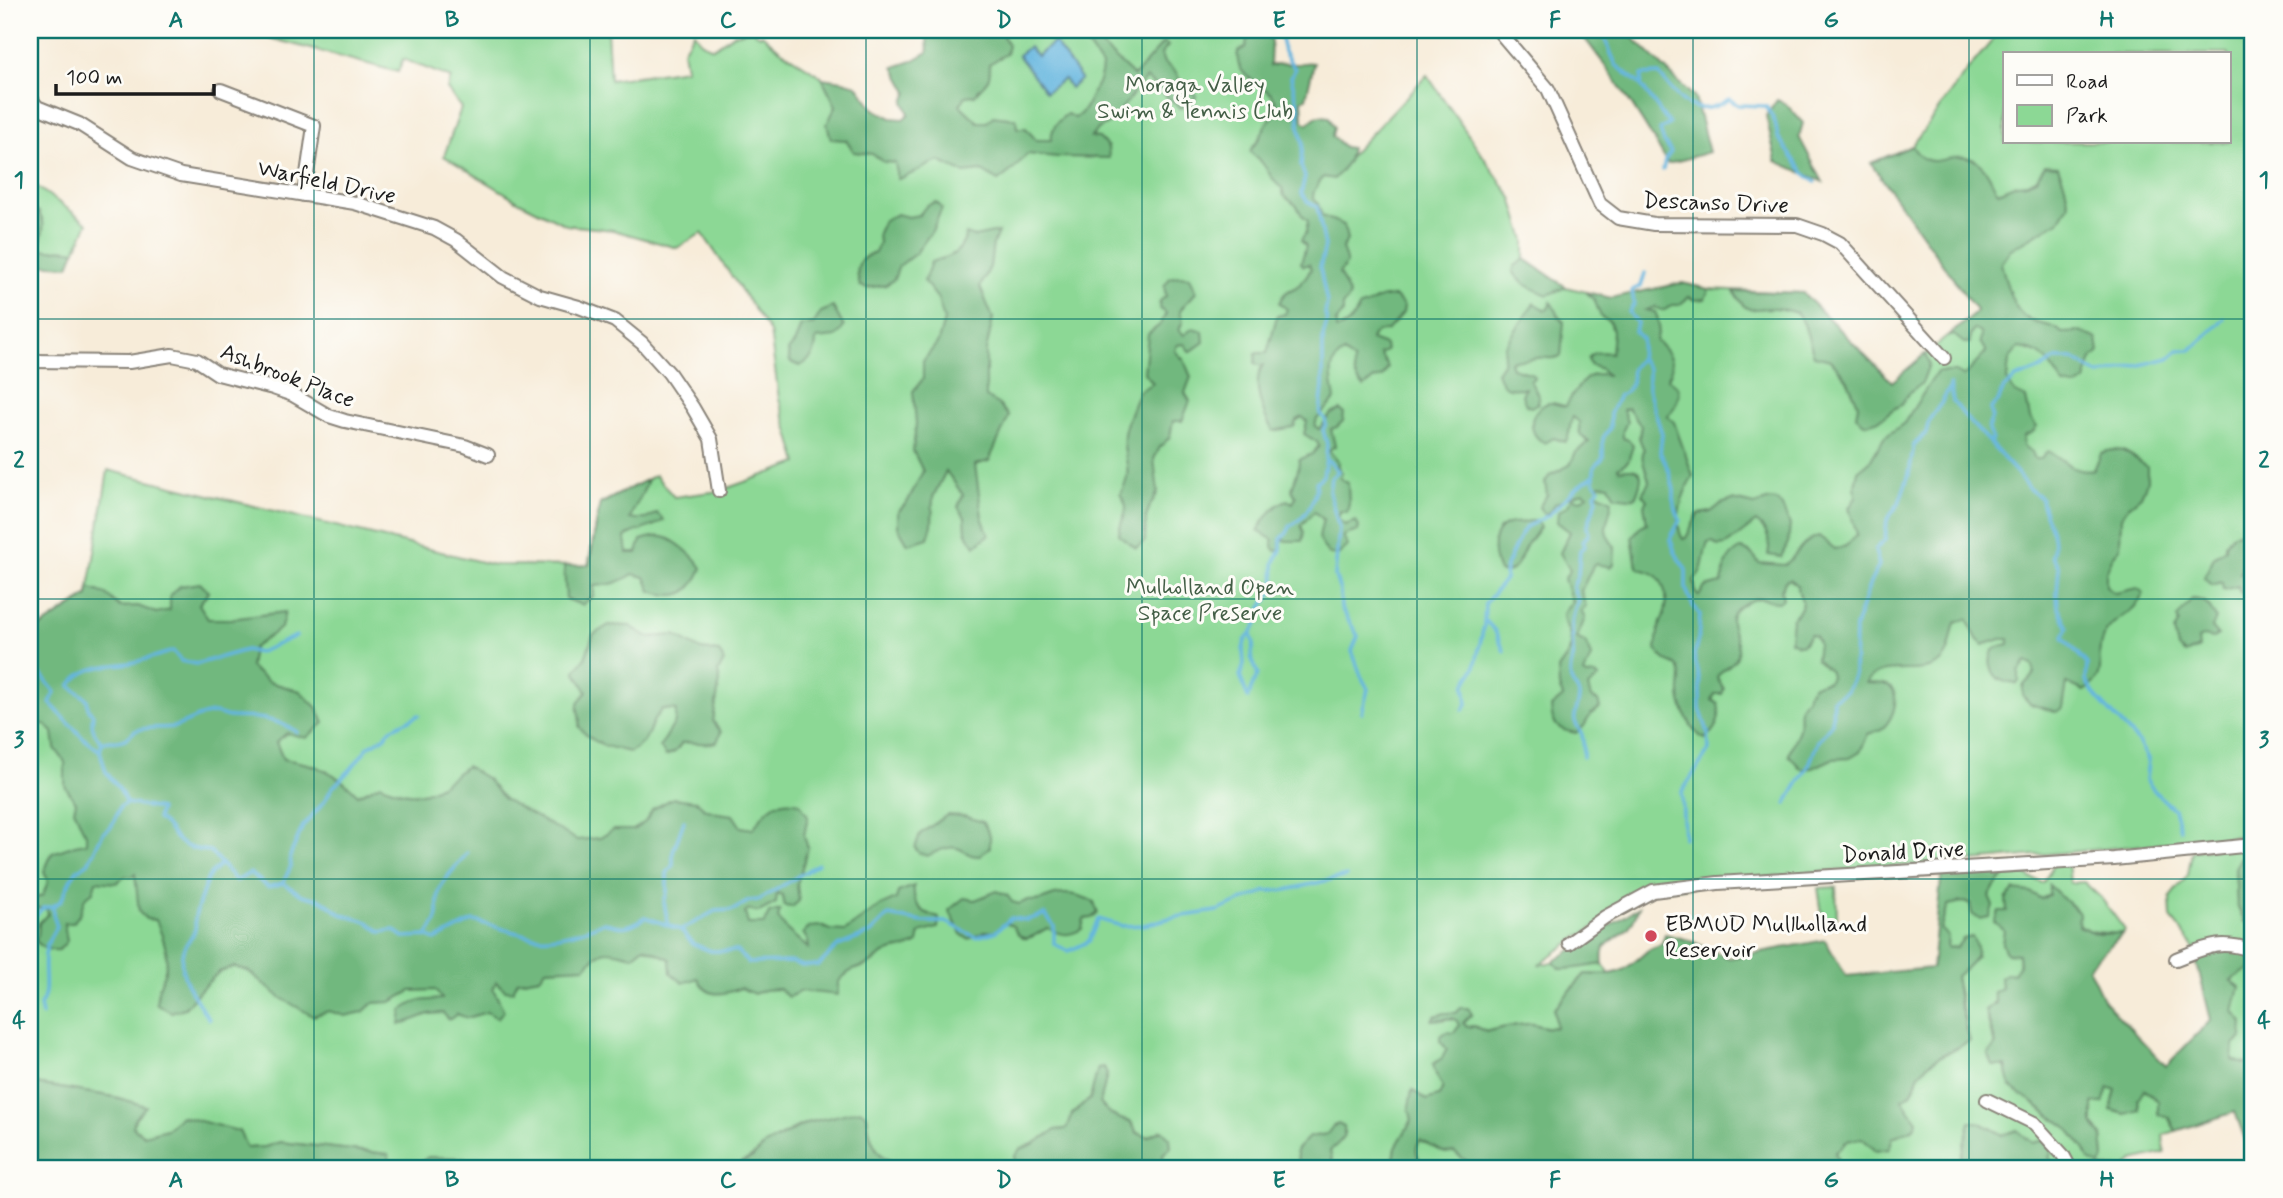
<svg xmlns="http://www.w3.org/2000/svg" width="2283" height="1198" viewBox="0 0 2283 1198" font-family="Mynerve,sans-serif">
	<rect width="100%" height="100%" fill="#fdfcf7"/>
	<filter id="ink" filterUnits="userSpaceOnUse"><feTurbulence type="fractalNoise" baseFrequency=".0143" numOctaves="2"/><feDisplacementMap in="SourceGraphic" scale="14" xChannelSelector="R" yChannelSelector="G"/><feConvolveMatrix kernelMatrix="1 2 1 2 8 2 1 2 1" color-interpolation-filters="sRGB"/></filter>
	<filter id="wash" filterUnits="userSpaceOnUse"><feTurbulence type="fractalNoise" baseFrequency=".00686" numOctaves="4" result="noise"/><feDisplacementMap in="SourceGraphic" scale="28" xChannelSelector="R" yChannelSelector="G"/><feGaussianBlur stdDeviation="1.57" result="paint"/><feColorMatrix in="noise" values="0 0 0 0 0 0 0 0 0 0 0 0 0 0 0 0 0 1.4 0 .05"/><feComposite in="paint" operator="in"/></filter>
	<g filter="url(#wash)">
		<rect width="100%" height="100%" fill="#f7ecd9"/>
		<g fill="#8cd895" stroke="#547a58" stroke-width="2" fill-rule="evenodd">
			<path d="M 239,30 L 607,30 L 610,80 L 686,69 L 683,50 L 694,32 L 702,43 L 713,48 L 734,34 L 751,30 L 760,36 L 762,34 L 779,49 L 822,77 L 829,92 L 900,153 L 967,30 L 1258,30 L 1276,105 L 1275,114 L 1344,166 L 1348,161 L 1349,157 L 1427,75 L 1512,198 L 1525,240 L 1525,259 L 1566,287 L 1611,298 L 1682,283 L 1706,289 L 1803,293 L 1892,382 L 1977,312 L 1871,163 L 1912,146 L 1965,73 L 2001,30 L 2253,30 L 2253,835 L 1983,860 L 1803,873 L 1653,891 L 1569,943 L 1538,965 L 1553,962 L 1562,969 L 1603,964 L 1610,975 L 1585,974 L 1554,1009 L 1557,1027 C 1547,1029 1543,1026 1533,1024 C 1526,1023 1493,1029 1487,1032 L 1474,1026 L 1466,1027 L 1456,1013 L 1445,1013 L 1442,1020 L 1452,1018 L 1457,1020 L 1459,1026 L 1454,1033 L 1441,1042 L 1447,1049 L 1436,1075 L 1443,1086 L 1439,1096 L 1426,1100 L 1413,1090 L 1409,1107 L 1412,1120 L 1396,1147 L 1394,1160 L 1404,1168 L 1174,1168 L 1164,1163 L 1156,1134 L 1148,1137 L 1137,1133 L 1131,1122 C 1117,1119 1109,1115 1100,1103 L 1107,1074 L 1098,1069 L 1090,1099 L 1072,1114 L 1070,1124 L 1065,1129 L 1056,1130 L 1033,1144 L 1020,1149 L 1017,1168 L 912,1168 L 907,1164 C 878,1165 869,1141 867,1115 C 847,1118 825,1118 807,1123 C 782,1131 763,1151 741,1163 L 741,1168 L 699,1168 L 701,1164 L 688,1162 L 687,1168 L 466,1168 L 466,1158 L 447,1158 L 410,1168 L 398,1168 L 391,1163 L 387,1154 L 280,1142 L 265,1147 L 247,1148 L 167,1129 L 144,1135 L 133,1127 L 135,1118 L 145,1106 L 115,1097 L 30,1083 L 30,634 L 88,595 L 108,470 L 494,565 L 588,566 L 600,504 L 655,475 L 674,497 L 719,491 L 798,463 L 779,399 L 770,332 L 702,233 L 677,248 L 613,230 L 566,225 L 520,202 L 444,156 L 461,108 L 447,89 L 451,78 L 403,59 L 398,72 ZM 2005,54 L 2229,54 L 2229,142 L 2005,142 Z"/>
			<path d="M 30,182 L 88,223 L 75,251 C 62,247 52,252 39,249 L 41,239 L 40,213 L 30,205 Z"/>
			<path d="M 2248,845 L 2235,868 L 2237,905 L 2244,921 L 2253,920 L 2253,941 L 2238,946 L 2194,952 L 2192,944 L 2171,918 L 2170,897 L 2188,875 L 2192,851 Z"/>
			<path d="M 2068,862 L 2070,883 L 2084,882 L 2101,898 L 2125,930 L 2123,933 C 2075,935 2075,922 2049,886 L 2049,895 L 2041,899 L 2030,892 L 2008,912 L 2002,944 L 2018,954 C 2021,976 2011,973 2001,988 C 1994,1000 1998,1001 1985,1010 L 1992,1037 L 2009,1077 L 2038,1107 L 2068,1128 L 2085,1150 L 2090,1160 L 2100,1165 L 2104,1158 L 2102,1135 L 2093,1124 L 2093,1102 L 2108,1088 L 2116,1089 L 2111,1110 L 2125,1114 L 2139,1110 L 2138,1099 L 2143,1089 L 2158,1101 L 2176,1131 L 2163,1135 L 2165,1153 L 2133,1161 L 2124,1168 L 2058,1168 L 2033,1143 L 2017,1131 L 2004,1135 L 1979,1122 L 1970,1122 L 1959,1164 L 1955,1168 L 1838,1168 L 1840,1166 L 1835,1153 L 1847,1141 L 1863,1138 L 1893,1137 L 1913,1128 L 1902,1099 C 1919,1092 1912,1084 1920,1073 C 1929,1061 1945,1054 1958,1048 L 1965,1020 L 1955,977 L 1977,956 L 1963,939 L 1957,947 L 1947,948 L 1940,929 L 1948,905 L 1962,902 L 1971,903 L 1989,897 L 1995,886 L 2014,865 L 2030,878 L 2043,883 L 2054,863 Z"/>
			<path d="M 1836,887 L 1837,918 L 1823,920 L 1818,888 Z"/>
			<path d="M 2253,967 L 2253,1063 L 2244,1064 L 2233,1060 L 2234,1012 L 2231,980 Z"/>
			<path d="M 1420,1139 L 1432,1147 L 1454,1152 L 1476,1167 L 1478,1165 L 1483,1168 L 1408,1168 L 1418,1166 L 1420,1161 C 1416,1153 1415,1147 1420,1139 Z"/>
		</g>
		<g fill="#71b87e" stroke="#466a4d" stroke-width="2">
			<path d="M 933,30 L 1011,30 L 1003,36 L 1008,45 L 1006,54 L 989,64 C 992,83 985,81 975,95 L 966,96 L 960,105 L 978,122 L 987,122 L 993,116 L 1016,119 L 1017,128 L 1026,128 L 1036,140 L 1051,140 C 1052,127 1057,121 1067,114 L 1075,118 C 1088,108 1085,106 1092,94 C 1098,83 1101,80 1102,66 L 1078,32 L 1080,30 L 1096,30 L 1091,36 L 1134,76 L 1164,42 L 1168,46 L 1161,54 L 1164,63 C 1174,69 1181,76 1181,89 L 1185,94 L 1193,91 L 1196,95 L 1194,103 L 1180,108 L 1146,78 L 1111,122 L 1098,129 L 1091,137 L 1099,138 L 1108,147 L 1109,158 L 1057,157 L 1027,154 L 1015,168 L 998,181 L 982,171 L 964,173 L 939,161 C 924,166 913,175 898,179 L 895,163 L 884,162 L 872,154 L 854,152 L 846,140 L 831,139 L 827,124 L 836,106 L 822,78 L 843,81 L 857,85 L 874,109 L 891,118 L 903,119 L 909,114 L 904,102 L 908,92 L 894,67 L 912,61 L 928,52 L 927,37 Z"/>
			<path d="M 1248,30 L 1267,30 L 1271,42 L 1270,66 C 1282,62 1283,64 1295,64 C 1302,64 1306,61 1314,63 L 1306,98 L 1302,100 L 1303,121 L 1308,124 C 1315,115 1319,115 1329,117 L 1334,127 L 1332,136 L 1344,147 L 1351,148 L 1348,161 L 1344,166 L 1343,169 L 1334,179 L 1323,177 L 1314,191 L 1313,197 L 1318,204 L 1322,216 L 1344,225 L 1347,240 L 1342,249 C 1347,261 1349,264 1339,273 L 1350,296 L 1343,305 L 1343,313 L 1336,322 L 1336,329 C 1349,327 1353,317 1360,307 C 1379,302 1374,295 1396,297 L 1404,306 L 1403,313 L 1387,331 C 1379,331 1374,332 1371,340 L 1385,345 L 1386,351 L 1380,354 L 1388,367 L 1383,377 L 1373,380 L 1364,387 C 1355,379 1353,373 1354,361 L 1344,353 C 1325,364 1333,382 1335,400 L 1317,419 L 1315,426 L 1319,429 L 1331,414 L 1340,410 L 1344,413 L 1343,421 L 1337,427 L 1331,429 L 1335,446 L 1329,450 L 1339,463 L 1337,465 L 1342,473 L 1340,478 L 1348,483 L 1349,504 L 1347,512 L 1340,511 L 1338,519 L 1345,525 L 1356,521 L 1359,527 L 1358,531 L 1343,536 L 1348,546 L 1338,555 L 1329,554 C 1315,538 1319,538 1323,519 L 1314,512 L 1301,525 L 1304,533 L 1302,541 L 1286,541 L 1282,539 L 1281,550 L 1276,551 L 1273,547 L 1273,540 L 1258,531 C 1263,520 1275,504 1287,500 L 1293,503 L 1296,497 L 1292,490 C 1294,477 1299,475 1299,460 L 1312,454 L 1319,446 L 1317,442 L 1304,434 L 1307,421 L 1302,417 L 1296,421 L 1294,427 L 1273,431 C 1262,414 1251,381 1263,365 L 1258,365 L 1255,363 L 1256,353 L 1267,353 L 1277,316 L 1285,314 L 1287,309 L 1279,303 C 1286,287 1292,292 1300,284 C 1304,279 1308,274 1311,269 L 1309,264 L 1304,266 L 1301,263 L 1306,246 L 1301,240 L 1306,232 L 1308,221 L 1301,214 L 1297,206 L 1284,196 L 1282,188 C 1272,182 1270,173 1263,164 C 1259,158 1254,158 1250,151 C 1254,144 1259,140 1262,133 C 1264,131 1265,126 1267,123 C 1270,118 1275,116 1276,110 C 1281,84 1232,85 1238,51 L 1246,47 Z"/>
			<path d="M 1578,30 L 1625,30 L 1695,98 L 1709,152 L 1668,164 C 1641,117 1612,72 1578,30 Z"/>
			<path d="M 1777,100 L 1786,104 L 1803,123 L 1799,137 L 1823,182 L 1776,161 L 1766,116 Z"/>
			<path d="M 1912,146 C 1932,179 1951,145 1976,161 C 1990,171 1990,180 1998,192 L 2016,184 L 2027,183 L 2036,179 L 2045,165 L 2058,166 L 2065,185 L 2069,205 L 2059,221 L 2011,249 L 2001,263 C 2008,287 2011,315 2037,323 C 2048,326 2054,325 2062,333 L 2082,332 L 2097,339 L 2099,352 L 2092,359 L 2085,381 L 2076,387 L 2064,385 C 2048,364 2047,351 2018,348 L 2009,360 L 2007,380 L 2015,393 L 2026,398 L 2030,418 L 2037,427 L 2033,432 L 2024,436 L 2023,446 L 2032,452 L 2035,459 L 2041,459 L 2048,451 C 2066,460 2072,474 2094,470 L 2101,453 C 2123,445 2129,454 2147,467 L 2147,482 L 2141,496 L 2130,505 L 2121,517 L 2120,548 L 2113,556 L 2106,573 L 2106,587 L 2115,593 L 2137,588 L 2144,593 C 2134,616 2113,616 2103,637 C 2092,663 2113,672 2084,691 L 2067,683 L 2063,708 L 2056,712 L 2030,704 L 2023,696 L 2023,686 L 2035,673 L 2032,665 L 2026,662 L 2019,672 L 2019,681 L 2017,684 C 2009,683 2000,682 1995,675 C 1989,667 1988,653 1997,648 C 2000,645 2005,645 2009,644 L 2009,639 L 2001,639 L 1983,645 L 1977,639 L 1967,619 L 1955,623 C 1951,635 1951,651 1943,660 C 1922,681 1882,658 1866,683 C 1873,684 1883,682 1888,686 C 1902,694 1893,718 1884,727 C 1879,731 1874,732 1868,734 L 1860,752 L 1850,758 L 1832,759 L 1813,768 L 1801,769 L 1789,755 C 1791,746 1794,740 1798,732 C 1803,719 1794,708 1807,698 C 1810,685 1816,683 1828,681 L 1831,677 L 1830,671 L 1816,659 L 1818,643 L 1815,636 L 1810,634 L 1803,644 L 1798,645 L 1790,641 L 1792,619 L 1801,608 L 1802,601 L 1797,586 L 1790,579 L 1785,581 L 1781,590 L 1783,598 L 1780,602 C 1772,603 1767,598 1759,598 C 1752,599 1745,603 1739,607 C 1720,621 1741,637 1738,653 C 1736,665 1722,667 1717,677 L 1724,689 L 1722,694 L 1715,694 L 1712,700 L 1718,704 C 1722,719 1716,729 1705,739 C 1691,733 1679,705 1680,689 C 1681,680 1682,675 1678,666 L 1666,661 L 1656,650 C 1657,643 1657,635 1659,628 C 1661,621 1665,614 1666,607 C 1668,597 1663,578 1652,573 C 1647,570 1642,571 1637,567 L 1632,537 L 1641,526 L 1647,523 L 1644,505 L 1647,500 L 1642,494 L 1649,482 C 1648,472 1639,460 1644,450 L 1639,438 L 1641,426 L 1627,408 L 1623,410 L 1627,422 L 1623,430 L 1623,438 L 1629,440 L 1633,446 L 1628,461 L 1618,468 L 1620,470 C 1647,465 1643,479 1635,498 C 1628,499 1622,496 1615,497 L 1609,485 L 1600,484 L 1597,493 L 1612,500 C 1610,522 1598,527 1615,547 L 1614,564 L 1611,567 L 1596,564 L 1593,566 L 1581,591 L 1586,606 L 1581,611 L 1585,618 L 1577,638 L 1586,643 L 1591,657 L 1584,674 L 1587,676 L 1596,675 L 1599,678 L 1588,687 L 1591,698 L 1598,701 L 1600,708 L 1591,714 L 1584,726 L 1576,733 C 1557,730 1552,725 1551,707 L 1563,697 L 1559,687 L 1558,669 C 1563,661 1571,653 1571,644 C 1570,623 1553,618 1572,602 L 1564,579 L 1570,570 L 1560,553 L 1570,532 L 1557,522 L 1558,512 L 1567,506 L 1573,498 L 1581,500 L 1588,495 L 1584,492 C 1574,494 1566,500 1556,503 L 1548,513 L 1544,514 L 1539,507 L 1547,495 L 1545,482 L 1550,475 L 1570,465 L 1576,452 L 1589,442 C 1579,434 1579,435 1579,422 L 1573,417 C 1568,424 1572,435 1565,442 L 1554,438 L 1545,443 C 1525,434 1529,408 1549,403 C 1555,402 1559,406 1566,406 C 1575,391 1587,367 1608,376 L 1601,369 L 1590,365 L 1588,359 C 1594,349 1603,353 1611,353 L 1613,331 L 1610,322 L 1601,317 L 1594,299 L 1585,292 L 1611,298 L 1682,283 L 1709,289 L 1705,299 L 1695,300 L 1689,297 L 1679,305 L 1672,305 C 1664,311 1664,312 1655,307 L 1646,310 L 1655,312 C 1660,321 1659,332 1656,341 C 1668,351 1677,363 1668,379 C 1671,381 1674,383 1677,386 C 1683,393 1674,411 1667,416 L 1674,422 L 1693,476 C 1684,491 1672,521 1683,539 L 1686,538 L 1698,514 L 1711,512 L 1721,504 L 1733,500 L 1755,505 L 1770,500 L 1777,501 L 1782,507 L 1790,525 L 1788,543 L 1781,557 L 1768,555 C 1771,541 1768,531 1756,522 L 1733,540 L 1726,545 L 1718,546 L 1713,542 L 1708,543 C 1702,556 1706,570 1694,580 L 1696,594 L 1699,596 L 1705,587 L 1722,583 C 1726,564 1722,562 1740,549 C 1749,550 1754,555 1759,563 L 1785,565 C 1797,555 1803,540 1819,536 L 1835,549 L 1846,546 L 1857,534 L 1849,508 L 1856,497 L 1855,485 L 1858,471 L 1870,461 L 1884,438 L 1904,423 L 1937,372 L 1956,372 L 1963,376 C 1971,370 1979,360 1986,352 L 1980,342 L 1981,334 L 1974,329 L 1970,336 L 1970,343 L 1964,343 L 1954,335 L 1947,337 L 1977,312 L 1871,163 Z"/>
			<path d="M 936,202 L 942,208 L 932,231 L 916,253 L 899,266 L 894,279 L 886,285 L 867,288 L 860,286 C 854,268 858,258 875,252 L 879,244 L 878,233 L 884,220 L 897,214 L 908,217 L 919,215 L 927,205 Z"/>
			<path d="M 30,205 C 49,220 44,227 39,249 C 52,252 62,247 75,251 L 69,266 L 30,264 Z"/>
			<path d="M 998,232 L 993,244 L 990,267 L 980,287 L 993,318 L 986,351 L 986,397 L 999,405 L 1009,416 L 989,461 L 975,465 L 982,517 L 989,535 L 975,546 L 966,532 L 965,517 L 958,507 L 963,495 L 946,471 L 933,497 L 932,525 L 928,538 L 908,544 L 898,527 L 898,512 L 908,501 L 923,471 L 913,451 L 916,423 L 913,391 L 923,379 L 923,361 L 938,342 L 944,320 L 938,299 L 924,281 L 931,262 C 950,256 961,255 966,234 L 974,237 Z"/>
			<path d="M 1525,259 L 1566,287 L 1548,295 C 1535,290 1520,284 1513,271 L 1515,266 Z"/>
			<path d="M 1179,276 L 1190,277 L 1196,291 C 1192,300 1184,302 1180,312 L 1183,321 L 1179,330 L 1184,335 L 1193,328 L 1203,331 L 1204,342 L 1190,352 L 1184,344 L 1177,345 L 1175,351 L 1184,360 L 1191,377 L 1185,393 L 1190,401 L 1182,421 L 1173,421 L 1170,437 L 1160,447 L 1154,459 L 1158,492 L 1150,506 L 1146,518 L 1145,541 L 1136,548 L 1119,535 C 1119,516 1134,512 1120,494 C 1136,467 1121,459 1124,434 C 1126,420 1134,404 1139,391 L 1153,383 L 1144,373 L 1148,334 L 1161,324 L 1166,313 L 1159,308 L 1160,301 L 1166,296 L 1164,286 L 1170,278 Z"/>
			<path d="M 1734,291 L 1803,293 L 1892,382 L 1925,354 L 1929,364 L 1922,383 C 1912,389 1906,395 1901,405 C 1886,411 1881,425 1863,423 L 1856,416 L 1858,404 L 1847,379 L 1831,360 L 1814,356 L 1804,324 L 1797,313 C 1790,311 1782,309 1775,308 C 1751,307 1748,318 1734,291 Z"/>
			<path d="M 1551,302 L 1559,317 L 1564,322 L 1561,356 C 1550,361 1547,356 1537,358 C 1528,359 1524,361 1514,360 L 1510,362 L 1512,368 L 1530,373 L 1535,377 L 1530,381 L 1539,396 L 1538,403 L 1531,407 L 1526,405 L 1522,395 L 1525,388 C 1507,388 1505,393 1497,372 L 1503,363 L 1505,346 L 1534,303 L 1545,310 L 1548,309 Z"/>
			<path d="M 833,307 L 844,327 L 836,337 L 816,339 C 816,353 813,359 800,366 L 790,362 L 788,351 L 795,342 L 801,325 L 813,325 L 821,312 Z"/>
			<path d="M 648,479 C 644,494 635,504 630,519 L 646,519 L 657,513 L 664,520 C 650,530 639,528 625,537 L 627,553 L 637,553 L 641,540 C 648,538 656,535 663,537 C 675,539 696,558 702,568 C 691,595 678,600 651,591 L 645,577 L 633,574 C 620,583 610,585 594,586 L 594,595 L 582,605 L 566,599 L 564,566 L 589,565 L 600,504 Z"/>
			<path d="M 1529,521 L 1537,521 L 1540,527 C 1536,533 1530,539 1526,546 C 1519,559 1517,575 1499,572 C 1492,556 1488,527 1512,523 C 1519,522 1522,524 1529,521 Z"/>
			<path d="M 2247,531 L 2253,537 L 2253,564 L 2242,566 L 2240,573 L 2253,571 L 2253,598 L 2248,599 L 2239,591 L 2238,586 L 2223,590 L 2222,582 L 2212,585 L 2204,577 L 2214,557 L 2225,548 L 2225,543 L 2233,534 Z"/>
			<path d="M 200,583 L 209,592 L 199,604 L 208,619 L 230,619 L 285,612 L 281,628 L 253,648 L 250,667 L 269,682 L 300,691 L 317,708 L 324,723 L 306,738 L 287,733 L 276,742 L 283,759 C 316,764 335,771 358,795 L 380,784 C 421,803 433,792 466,766 L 487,779 L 504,799 L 577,840 L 600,838 L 613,830 L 633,830 L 645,822 L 653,809 L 673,798 L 696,801 L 705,809 L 718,813 L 733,815 L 741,827 L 753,829 C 766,809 776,797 800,803 L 808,816 L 804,836 L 808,848 L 797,884 L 799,901 L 792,907 L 784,906 L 782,895 L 777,893 L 776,903 L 759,912 L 749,910 L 745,913 L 748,924 L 764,924 L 769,913 L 780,910 L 778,918 L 787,930 L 809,949 L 808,941 L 803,933 L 810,927 L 821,926 L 830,930 L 845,931 L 880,906 L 896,899 L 898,892 L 914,886 C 912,905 922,913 939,918 L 938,928 L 920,933 L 918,943 C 909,949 901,948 891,951 C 881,954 876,961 867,965 C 850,972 852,968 838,982 L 838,995 L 802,991 L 788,997 L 779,989 L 764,990 L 754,994 L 741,988 C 722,995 707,999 698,978 L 683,983 L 671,973 L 670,959 L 644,947 L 633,956 C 608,951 604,944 586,967 L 546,969 L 540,977 L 518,981 L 513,991 L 505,990 L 496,982 L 493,989 L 504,1011 L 497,1018 L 487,1012 L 467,1018 L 457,1014 L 449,1020 L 443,1013 L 429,1014 L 400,1025 L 402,1010 L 417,1001 L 442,999 L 435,990 L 411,991 L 391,1002 L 373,1003 L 363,1012 L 345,1016 L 329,1011 L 313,1016 L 281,998 L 248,971 L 234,967 L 219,972 L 200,990 L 185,1008 L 171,1012 L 157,1004 C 155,990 164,979 166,965 C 169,950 161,934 156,920 L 146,919 L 139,912 L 135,874 L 131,877 L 126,876 L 116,883 L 96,881 L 93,892 L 85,898 L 79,915 L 73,923 L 64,923 L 67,941 L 59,950 C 48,951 42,948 35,940 L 38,936 L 39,923 L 48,914 L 47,909 L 30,907 L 30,901 L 43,895 L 48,881 L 44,872 L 52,853 L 75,845 L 86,843 L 86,834 C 80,826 79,818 74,810 L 76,802 L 65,786 L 65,762 L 55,748 L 53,732 L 44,724 L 37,724 L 30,720 L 30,634 L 88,596 L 89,588 L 106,594 L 120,607 L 138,606 L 156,613 L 170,610 L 170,595 L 180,586 Z"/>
			<path d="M 2192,599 C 2206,599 2210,607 2216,619 L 2212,628 L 2218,635 L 2213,638 L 2204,636 L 2198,639 L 2199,648 L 2185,654 L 2178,648 L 2174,632 L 2179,622 L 2177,618 Z"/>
			<path d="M 609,625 L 630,626 L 648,637 L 675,635 L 701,650 L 719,652 L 724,661 L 718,672 L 720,681 L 713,721 L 721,732 L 717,742 C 706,746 695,741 682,743 L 675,752 L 666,756 L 660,747 L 675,722 L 676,710 L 662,709 C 659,714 654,719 652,724 C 647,738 644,744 630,752 C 610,748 592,744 579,727 C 583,708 569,711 587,692 L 575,671 L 585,658 L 593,635 Z"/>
			<path d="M 947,815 L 964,816 L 983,822 L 990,835 L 990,847 L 980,856 C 966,856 967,851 957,848 C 947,846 936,852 927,856 L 919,853 L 915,848 L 920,834 Z"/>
			<path d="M 2248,845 L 2253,845 L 2253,920 L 2244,922 L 2237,905 L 2235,868 Z"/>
			<path d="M 2014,865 L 1995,886 L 1989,897 L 1993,906 L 1989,917 L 1979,919 L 1972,914 L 1970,903 L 1961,902 L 1948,905 L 1940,929 L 1948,936 L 1947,948 L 1957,947 L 1963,939 L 1972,937 C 1984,957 1969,964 1955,977 L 1959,1003 L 1970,1041 C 1953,1050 1933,1057 1921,1072 C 1912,1083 1919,1091 1902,1099 L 1917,1121 L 1914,1128 L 1893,1137 L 1889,1149 L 1876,1151 L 1862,1138 L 1847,1141 L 1835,1153 L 1840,1167 L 1838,1168 L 1483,1168 L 1478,1165 L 1476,1168 L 1454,1152 L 1445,1153 L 1420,1140 C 1415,1147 1416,1153 1420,1161 L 1418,1166 L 1404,1168 L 1394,1160 L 1396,1147 L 1412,1120 L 1409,1107 L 1412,1090 L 1426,1100 L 1439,1096 L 1443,1087 L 1436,1075 L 1433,1064 L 1442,1058 L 1447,1049 L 1441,1042 L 1441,1036 L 1446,1032 L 1454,1033 L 1459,1026 L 1457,1021 L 1452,1018 L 1432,1020 L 1434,1016 L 1445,1013 L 1456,1013 L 1461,1008 L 1468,1008 L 1472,1014 L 1463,1023 L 1467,1027 L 1474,1026 L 1486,1032 C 1493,1029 1526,1023 1533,1024 C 1542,1026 1546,1029 1556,1027 L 1554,1009 L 1585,974 C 1617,977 1624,972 1647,951 C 1652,947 1657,947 1662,943 L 1665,934 L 1689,940 L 1729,958 L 1825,940 L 1846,976 L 1932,968 L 1942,869 Z"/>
			<path d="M 2049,885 L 2079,913 L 2078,926 L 2098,934 L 2123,933 L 2088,967 L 2104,1001 L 2166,1066 L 2211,1020 L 2194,952 L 2213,945 L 2253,951 L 2253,967 L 2231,980 L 2240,987 L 2234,1012 L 2243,1022 L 2242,1038 L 2234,1045 L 2233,1060 L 2244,1064 L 2253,1063 L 2253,1161 L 2235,1112 L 2176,1131 L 2169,1117 L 2158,1114 L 2158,1101 L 2144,1089 L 2138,1099 L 2140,1110 L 2125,1114 L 2111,1110 L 2116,1089 L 2108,1088 L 2103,1103 L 2093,1103 L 2093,1124 L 2102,1135 L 2104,1158 L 2100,1165 L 2090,1161 L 2085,1150 L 2068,1128 L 2010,1086 L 2006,1066 L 1992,1066 L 1988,1055 L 1996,1044 L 1985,1010 L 1996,1003 L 1993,992 L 2001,988 L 2000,977 L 2008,973 L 2014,974 L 2019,965 L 2018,954 L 2006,953 L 2002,944 L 2004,930 L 1994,922 L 1999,911 L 2007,911 L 2006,899 L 2014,890 L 2030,892 L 2041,899 L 2049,895 Z"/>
			<path d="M 997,891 L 1007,895 L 1012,902 L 1019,904 L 1028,900 C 1038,903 1045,898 1055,895 C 1069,892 1083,896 1094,902 L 1098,913 L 1091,918 L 1084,919 L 1082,929 C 1070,936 1060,936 1048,928 C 1037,932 1023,950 1013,926 L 1005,923 L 995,932 L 987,931 L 968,939 L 961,934 L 949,910 L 964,898 L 975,900 Z"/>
			<path d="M 1639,907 C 1636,914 1633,923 1628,928 C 1616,942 1599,940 1603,964 C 1589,966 1576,969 1561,969 L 1553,962 Z"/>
			<path d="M 1104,1067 L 1107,1074 L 1100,1103 C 1109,1115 1117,1119 1131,1122 L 1137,1133 L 1148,1137 L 1162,1130 L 1170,1138 L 1171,1147 L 1163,1154 L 1164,1163 L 1174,1168 L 1017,1168 L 1014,1157 L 1020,1149 L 1033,1144 L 1056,1130 L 1065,1129 L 1069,1124 L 1072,1114 L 1090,1099 L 1098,1068 Z"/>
			<path d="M 30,1083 L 115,1097 L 146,1106 L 135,1118 L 133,1127 L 144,1135 L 167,1129 L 181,1116 L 239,1131 L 247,1148 L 265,1147 L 280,1142 L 388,1154 L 391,1163 L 398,1168 L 30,1168 Z"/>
			<path d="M 860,1110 L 867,1115 C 869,1141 878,1165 907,1164 L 912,1168 L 741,1168 L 741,1163 L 753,1157 L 765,1145 L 806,1123 Z"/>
			<path d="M 1970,1122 L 1979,1122 L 2003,1135 L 2017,1130 L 2033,1143 L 2044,1140 L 2052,1150 L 2049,1158 L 2058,1168 L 1955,1168 L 1959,1164 Z"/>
			<path d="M 1338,1124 L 1344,1127 C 1346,1139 1338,1143 1330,1151 L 1333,1163 L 1342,1168 L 1300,1168 L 1296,1150 L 1309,1137 L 1327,1134 L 1333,1126 Z"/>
			<path d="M 428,1157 L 466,1158 L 466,1168 L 410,1168 L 416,1166 Z"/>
		</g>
		<path fill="#64b5df" stroke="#40687e" stroke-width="2" d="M 1054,42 L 1081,79 L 1070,88 L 1064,79 L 1046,92 L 1018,55 L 1029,47 L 1037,56 Z"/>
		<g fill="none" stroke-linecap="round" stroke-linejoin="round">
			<g stroke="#64b5df" stroke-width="3.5">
				<path d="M 1279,30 L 1284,52 L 1295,69 L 1291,77 L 1299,108 L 1299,126 L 1303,142 L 1301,166 L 1305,177 L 1301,193 L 1308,202 L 1317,207 L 1325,246 L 1320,268 L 1327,303 L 1325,314 L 1327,322 L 1323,337 L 1323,387 L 1320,414 L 1325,419 L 1326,424 L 1323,430 L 1327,444 L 1326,458 L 1338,471 L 1331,478 L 1329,491 L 1339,528 L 1335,576 L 1340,591 L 1341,608 L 1358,636 L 1352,651 L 1361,676 L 1368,689 L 1362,713"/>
				<path d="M 1601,30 L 1616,65 L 1641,85 L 1669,124 L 1660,130 L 1664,142 L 1671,152 L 1665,160 L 1663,170"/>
				<path d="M 1641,85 L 1642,75 L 1659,74 C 1679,100 1695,122 1729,99 L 1738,105 L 1766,106 L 1775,122 L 1778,137 L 1804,173 L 1815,182"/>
				<path d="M 1645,273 L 1641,286 L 1632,290 L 1634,304 L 1629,312 L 1637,323 L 1635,331 L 1642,339 L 1640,358 L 1648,369 L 1648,389 L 1662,434 L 1660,452 L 1669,471 L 1674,490 L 1674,504 L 1680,520 L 1670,539 L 1675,552 L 1686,570 L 1686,589 L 1693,606 L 1700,615 L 1698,639 L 1694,655 L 1700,682 L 1700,709 L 1708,732 L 1709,750 L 1682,792 L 1684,838"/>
				<path d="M 1950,385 L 1953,401 L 1963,414 L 2017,473 L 2028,488 L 2041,498 C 2044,522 2059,532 2052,556 L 2059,567 L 2057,593 L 2058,606 L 2068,628 L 2063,637 L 2087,664 L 2086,681 L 2097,698 L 2138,742 L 2148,759 L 2146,780 L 2157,794 L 2174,809 L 2180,829"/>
				<path d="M 1990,444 L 1992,438 L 1988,428 L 1992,417 L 1991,408 L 1998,402 L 2004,388 L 2016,378 L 2041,369 L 2056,359 L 2073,359 L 2099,375 L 2169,358 L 2178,350 L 2191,350 L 2224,319"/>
				<path d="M 1486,621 L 1495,631 L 1504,651"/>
				<path d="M 36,668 L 55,692 L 50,703 L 82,737 L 100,751 L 106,772 L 120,790 L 126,803 L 160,809 L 157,819 C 166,824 167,827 173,835 C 182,848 196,850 210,851 L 236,881 L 250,873 L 268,887 L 283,883 L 302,895 L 322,900 L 341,914 L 368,922 L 381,932 L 394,930 L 404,937 L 427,936 L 435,940 L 473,921 C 495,925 516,935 539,937 C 556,939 588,930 604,922 C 622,929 630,928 645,917 L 681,930 L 693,944 L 711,951 L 737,951 L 748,963 L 791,962 L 803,966 L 819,965 L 838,946 L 871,933 L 888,916 L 923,922 L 946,922 L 976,937 L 995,932 L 1011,918 L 1027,920 L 1045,914 L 1054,926 L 1054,944 L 1069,951 L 1089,941 L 1098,919 L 1122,926 L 1144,925 L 1170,918 L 1217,911 L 1266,891 L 1286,890 L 1347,876"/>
				<path d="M 1250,694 L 1251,689 L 1258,674 L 1251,657 L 1254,644 L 1251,635"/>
				<path d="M 1248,698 L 1240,676 L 1244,665 L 1243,650 L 1245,641 L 1256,626 L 1261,609 L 1275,588 L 1274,563 L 1281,550 L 1281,539 L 1287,533 L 1291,525 C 1306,518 1317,497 1316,482 L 1323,476 L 1326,459"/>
				<path d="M 1463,710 L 1467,704 L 1465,685 L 1475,667 L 1484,625 L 1485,604 L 1505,579 L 1506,566 L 1520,536 L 1526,527 L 1549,515 L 1576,488 L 1593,476"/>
				<path d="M 102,743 C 94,733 90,727 93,715 L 88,708 L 87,699 L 70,686 C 85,663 112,667 135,662 C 148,659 160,655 173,651 L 181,661 L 196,664 L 246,650 L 258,653 L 296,636"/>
				<path d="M 100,751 L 102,743 C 109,739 115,743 122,740 C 129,739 130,734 135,731 C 146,726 162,729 173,727 C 186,724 201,713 214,713 C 220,713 225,717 230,717 C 255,717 276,718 297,732"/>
				<path d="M 1583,757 C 1583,750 1584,742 1582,735 C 1581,730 1576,726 1575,721 C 1573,713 1580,705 1579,695 C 1578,689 1573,686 1571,680 C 1568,669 1574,658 1573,648 C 1572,628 1570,620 1578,601 L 1573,587 L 1578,575 L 1580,550 L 1585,546 L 1583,541 L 1589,534 L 1587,526 C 1592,517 1592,509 1597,500 L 1595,493 L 1599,488 L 1594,482 L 1594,467 L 1603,458 L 1603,438 L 1610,428 L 1610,414 L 1619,395 L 1626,392 L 1631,384 L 1632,368 L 1640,358"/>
				<path d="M 1786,804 L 1809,765 L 1818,741 L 1832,723 L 1833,699 L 1847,691 L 1854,674 L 1855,627 L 1870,583 L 1879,565 L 1875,550 L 1885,540 L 1887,520 L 1899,503 L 1909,474 L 1914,445 L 1926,433 L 1929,420 L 1942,402 L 1950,387"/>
				<path d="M 283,883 L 291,866 L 290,856 L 303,826 L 324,802 L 332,788 L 351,769 L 368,747 L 383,738 L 391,729 L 419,715"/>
				<path d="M 30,921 L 43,908 L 53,906"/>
				<path d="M 668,924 L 664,902 L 667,893 L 667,873 L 673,865 L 673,852 L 684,821"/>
				<path d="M 681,930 L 715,911 L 733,910 L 749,901 L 759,900 L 818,864"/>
				<path d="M 427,936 C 432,929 439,919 438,911 C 438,902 437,897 440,889 C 446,875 458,866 467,853"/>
				<path d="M 42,1015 L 40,1005 C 54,986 33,955 57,927 L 53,914 L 53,906 L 61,901 L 71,879 L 78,869 L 88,863 L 103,833 L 111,827 L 120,807 L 126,803"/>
				<path d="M 209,1019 C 197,1001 174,972 184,948 C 187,941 194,937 195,929 C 196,927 195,921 195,918 C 196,911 206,882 209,876 C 212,872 218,868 221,864"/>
			</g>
		</g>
	</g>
	<g filter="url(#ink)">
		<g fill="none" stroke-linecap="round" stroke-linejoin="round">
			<g stroke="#8a847a" stroke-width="16">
				<g id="minor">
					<path d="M 1498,30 L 1548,89 L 1600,204 L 1618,218 L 1654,224 L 1797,225 L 1823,234 L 1840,243 L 1944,358"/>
					<path d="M 221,90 L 314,126 L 304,195"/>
					<path d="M 30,97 L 37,107 L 79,124 L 132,158 L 181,175 L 355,203 L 434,228 L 456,240 L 503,277 L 540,296 L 579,307 L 615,321 L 642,343 L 669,373 L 693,408 L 711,439 L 719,491"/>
					<path d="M 30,361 L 129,362 L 172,355 L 197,360 L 218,374 L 273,388 L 293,395 L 329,416 L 345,421 L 465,446 L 488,455"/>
					<path d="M 1569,943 L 1605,917 L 1653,891 L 1718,883 L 2114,859 L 2253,845"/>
					<path d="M 2176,959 C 2207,947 2220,939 2253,951"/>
					<path d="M 2253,1043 L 2253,1049"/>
					<path d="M 1987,1100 L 2034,1123 L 2063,1155 L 2070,1168"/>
				</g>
			</g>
			<use href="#minor" stroke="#fff" stroke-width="12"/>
		</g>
	</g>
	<path fill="none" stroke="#0f766e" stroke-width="2" stroke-opacity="0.55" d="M 314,30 L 314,1168M 590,30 L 590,1168M 866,30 L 866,1168M 1142,30 L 1142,1168M 1417,30 L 1417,1168M 1693,30 L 1693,1168M 1969,30 L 1969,1168M 30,319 L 2253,319M 30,599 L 2253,599M 30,879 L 2253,879"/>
	<circle fill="#d1495b" stroke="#fdfcf7" stroke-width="2.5" cx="1651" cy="936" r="7"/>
	<g text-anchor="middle" stroke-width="6" stroke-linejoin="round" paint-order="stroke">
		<g font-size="23" fill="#435e46" stroke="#fdfcf7">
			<text x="1195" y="92">Moraga Valley<tspan x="1195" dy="26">Swim &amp; Tennis Club</tspan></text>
			<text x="1210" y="594">Mulholland Open<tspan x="1210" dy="26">Space Preserve</tspan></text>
		</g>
		<g font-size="23" fill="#1c1c1c" stroke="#fdfcf7">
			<text transform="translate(327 181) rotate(12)" y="8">Warfield Drive</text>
			<text transform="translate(1716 202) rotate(2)" y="8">Descanso Drive</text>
			<text transform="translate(288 375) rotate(21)" y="8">Ashbrook Place</text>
			<text transform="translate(1903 851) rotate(-3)" y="8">Donald Drive</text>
		</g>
		<g font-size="23" fill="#1c1c1c" stroke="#fdfcf7" text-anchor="start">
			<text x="1665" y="931">EBMUD Mullholland<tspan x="1665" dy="26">Reservoir</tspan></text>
		</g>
	</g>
	<rect width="2283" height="1198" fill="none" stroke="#fdfcf7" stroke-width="77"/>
	<rect x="2003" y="52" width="228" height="91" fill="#fdfcf7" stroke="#a3a29f" stroke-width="2"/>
	<rect x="2017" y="75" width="35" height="10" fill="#ffffff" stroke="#a3a29f" stroke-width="2"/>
	<text x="2066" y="88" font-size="21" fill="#1c1c1c">Road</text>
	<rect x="2017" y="105" width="35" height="21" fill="#8cd895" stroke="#a3a29f" stroke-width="2"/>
	<text x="2066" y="122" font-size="21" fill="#1c1c1c">Park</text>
	<path d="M56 84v10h158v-10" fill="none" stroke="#1c1c1c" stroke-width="3.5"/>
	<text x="66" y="84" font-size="21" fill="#1c1c1c" stroke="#fdfcf7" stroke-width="5" paint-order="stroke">100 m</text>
	<rect x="38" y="38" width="2206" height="1122" fill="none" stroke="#0f766e" stroke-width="2.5"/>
	<g font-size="23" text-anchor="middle" font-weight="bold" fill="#0f766e">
		<text x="176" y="27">A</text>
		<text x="452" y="27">B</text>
		<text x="728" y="27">C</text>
		<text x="1004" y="27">D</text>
		<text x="1279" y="27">E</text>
		<text x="1555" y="27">F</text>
		<text x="1831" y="27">G</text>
		<text x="2107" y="27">H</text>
		<text x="19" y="187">1</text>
		<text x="2264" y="187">1</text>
		<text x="19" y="467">2</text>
		<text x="2264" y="467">2</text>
		<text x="19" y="747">3</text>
		<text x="2264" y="747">3</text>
		<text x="19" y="1027">4</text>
		<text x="2264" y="1027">4</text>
		<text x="176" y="1187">A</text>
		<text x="452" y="1187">B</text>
		<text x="728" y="1187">C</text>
		<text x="1004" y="1187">D</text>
		<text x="1279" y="1187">E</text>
		<text x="1555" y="1187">F</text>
		<text x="1831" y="1187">G</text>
		<text x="2107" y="1187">H</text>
	</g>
</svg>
